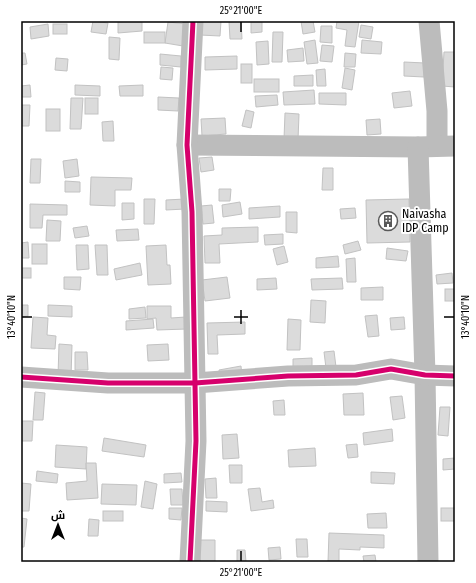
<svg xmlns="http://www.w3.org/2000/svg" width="476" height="583" viewBox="0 0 476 583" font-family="'Fira Sans Condensed',Cairo,sans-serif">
	<rect width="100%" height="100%" fill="#fff"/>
	<g fill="#dbdbdb" stroke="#c2c2c2">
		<path d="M 93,21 L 108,23 L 106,34 L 91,32 Z"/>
		<path d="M 142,21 L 142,31 L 118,33 L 118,22 Z"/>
		<path d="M 200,21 L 221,21 L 220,36 L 200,35 Z"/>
		<path d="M 241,21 L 242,39 L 230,39 L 229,22 Z"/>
		<path d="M 251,21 L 262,21 L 262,32 L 251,33 Z"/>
		<path d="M 301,21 L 313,21 L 315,32 L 303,34 Z"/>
		<path d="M 337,21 L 359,21 L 355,47 L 345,46 L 347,30 L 336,28 Z"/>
		<path d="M 168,22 L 186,24 L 183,46 L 165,43 Z"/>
		<path d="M 48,24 L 49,36 L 31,39 L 30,27 Z"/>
		<rect x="53" y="24" width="14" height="10"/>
		<path d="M 361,25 L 373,27 L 371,39 L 359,37 Z"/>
		<path d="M 321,26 L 332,26 L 332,43 L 320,42 Z"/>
		<rect x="144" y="32" width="21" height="11"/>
		<path d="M 273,32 L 283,32 L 282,62 L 272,62 Z"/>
		<path d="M 109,37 L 120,38 L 119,60 L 109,59 Z"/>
		<path d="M 315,40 L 318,63 L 307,64 L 304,42 Z"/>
		<path d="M 362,40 L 382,42 L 381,54 L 361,53 Z"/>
		<path d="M 268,41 L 269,64 L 257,65 L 256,42 Z"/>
		<path d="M 322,45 L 334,46 L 332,62 L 320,61 Z"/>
		<path d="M 303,48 L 304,61 L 288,62 L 287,50 Z"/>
		<path d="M 444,52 L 455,52 L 455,87 L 442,86 Z"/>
		<path d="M 21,53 L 25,53 L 27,64 L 21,65 Z"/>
		<path d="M 345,53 L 356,54 L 355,67 L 344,67 Z"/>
		<path d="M 160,54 L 181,56 L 181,67 L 160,65 Z"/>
		<path d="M 237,56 L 237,69 L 205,70 L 205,57 Z"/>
		<path d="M 56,58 L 68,59 L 67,71 L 55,70 Z"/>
		<path d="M 404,62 L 425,63 L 424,77 L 404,76 Z"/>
		<rect x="241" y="64" width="11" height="19"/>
		<path d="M 161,67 L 173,68 L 172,80 L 160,79 Z"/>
		<path d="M 345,68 L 355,70 L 352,90 L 342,88 Z"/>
		<path d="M 325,69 L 326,86 L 317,86 L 316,70 Z"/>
		<path d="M 313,75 L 313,86 L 294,86 L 294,76 Z"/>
		<rect x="254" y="79" width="25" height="13"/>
		<path d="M 30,85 L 31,97 L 21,97 L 21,86 Z"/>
		<path d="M 75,85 L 100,86 L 100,96 L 75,95 Z"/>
		<path d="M 143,85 L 143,96 L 120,96 L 119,86 Z"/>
		<path d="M 314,90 L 315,104 L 284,105 L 283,92 Z"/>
		<path d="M 410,91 L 412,106 L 394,108 L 392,93 Z"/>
		<path d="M 319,93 L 346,93 L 346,105 L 319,104 Z"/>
		<path d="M 277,95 L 278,105 L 256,107 L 255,96 Z"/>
		<path d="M 158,97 L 179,98 L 178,111 L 158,110 Z"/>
		<path d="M 71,98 L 83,98 L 81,129 L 70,129 Z"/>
		<rect x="85" y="98" width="13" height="16"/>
		<path d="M 21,105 L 30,105 L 29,126 L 21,126 Z"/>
		<rect x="46" y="109" width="14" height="22"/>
		<path d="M 246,110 L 254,112 L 251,128 L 242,126 Z"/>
		<path d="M 285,113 L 299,114 L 298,140 L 284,139 Z"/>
		<path d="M 225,118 L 226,134 L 202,136 L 201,119 Z"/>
		<path d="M 380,119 L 381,134 L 367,135 L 366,120 Z"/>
		<path d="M 113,121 L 114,141 L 103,141 L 102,122 Z"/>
		<path d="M 212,157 L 214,170 L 201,172 L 199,158 Z"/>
		<path d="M 31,159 L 41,159 L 40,183 L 30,183 Z"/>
		<path d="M 77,159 L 79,176 L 65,178 L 63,161 Z"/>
		<path d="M 323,168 L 333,168 L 333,190 L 322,190 Z"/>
		<path d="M 91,177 L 132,178 L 131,190 L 115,190 L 115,206 L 90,205 Z"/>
		<path d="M 65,181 L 80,182 L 80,192 L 65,192 Z"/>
		<path d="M 219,189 L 231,189 L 230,201 L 219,201 Z"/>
		<path d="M 144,199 L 155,199 L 154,224 L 144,224 Z"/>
		<path d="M 185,199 L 185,209 L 166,210 L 166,200 Z"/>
		<path d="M 409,199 L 410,242 L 367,243 L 366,200 Z"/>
		<path d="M 240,202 L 242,214 L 223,217 L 222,205 Z"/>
		<path d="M 122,203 L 134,203 L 134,219 L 122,220 Z"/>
		<path d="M 30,204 L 67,205 L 67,215 L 43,215 L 42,228 L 30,228 Z"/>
		<path d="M 212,205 L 214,223 L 203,224 L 201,206 Z"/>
		<path d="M 280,206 L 280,217 L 249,219 L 249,208 Z"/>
		<path d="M 355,208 L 356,218 L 341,219 L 340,209 Z"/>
		<path d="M 286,212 L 297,212 L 297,233 L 286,232 Z"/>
		<path d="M 47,220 L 61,221 L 60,241 L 46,241 Z"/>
		<path d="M 87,226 L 89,236 L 75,238 L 73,228 Z"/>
		<path d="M 258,227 L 258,242 L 219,244 L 220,263 L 205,263 L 204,236 L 222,235 L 222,228 Z"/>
		<path d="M 138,229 L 139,240 L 117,241 L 116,230 Z"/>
		<path d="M 283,234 L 283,244 L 265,245 L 264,235 Z"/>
		<path d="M 358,241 L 361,250 L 345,254 L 343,245 Z"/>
		<path d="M 28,242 L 29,258 L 21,258 L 21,243 Z"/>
		<rect x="32" y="244" width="15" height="20"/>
		<path d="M 76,245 L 88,245 L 89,269 L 77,270 Z"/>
		<path d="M 95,245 L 107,245 L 108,275 L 97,275 Z"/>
		<path d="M 166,245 L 167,265 L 170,265 L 171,284 L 148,285 L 146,246 Z"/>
		<path d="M 284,246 L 288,262 L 277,265 L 273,249 Z"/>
		<path d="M 387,248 L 408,251 L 406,261 L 386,259 Z"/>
		<path d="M 338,256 L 339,267 L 316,268 L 316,258 Z"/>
		<path d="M 355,258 L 356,282 L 347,282 L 346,259 Z"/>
		<path d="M 140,263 L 142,275 L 116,280 L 114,269 Z"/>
		<rect x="21" y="268" width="10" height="10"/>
		<path d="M 452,273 L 453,283 L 437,284 L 436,275 Z"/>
		<path d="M 64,277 L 81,277 L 80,290 L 64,289 Z"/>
		<path d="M 227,277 L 230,298 L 205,301 L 202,280 Z"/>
		<path d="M 276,278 L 277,289 L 257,290 L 257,279 Z"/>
		<path d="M 342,278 L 343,289 L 312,290 L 311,279 Z"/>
		<path d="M 383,287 L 383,300 L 361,300 L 361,288 Z"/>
		<rect x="445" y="289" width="10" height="12"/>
		<path d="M 311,300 L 326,301 L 325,323 L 310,322 Z"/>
		<path d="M 21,305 L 28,305 L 28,316 L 21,317 Z"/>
		<path d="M 48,305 L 72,306 L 72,317 L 48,316 Z"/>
		<path d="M 147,306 L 171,306 L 171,318 L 186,317 L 187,329 L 157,330 L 156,318 L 147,319 Z"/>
		<path d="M 145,307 L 146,318 L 129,319 L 129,309 Z"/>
		<path d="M 377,315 L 379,336 L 368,337 L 365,316 Z"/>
		<path d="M 33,317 L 48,318 L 47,335 L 56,336 L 55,349 L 31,348 Z"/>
		<path d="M 404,317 L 405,329 L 391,330 L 390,318 Z"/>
		<path d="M 153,319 L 154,328 L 126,330 L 126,321 Z"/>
		<path d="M 288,319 L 301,320 L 300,350 L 287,350 Z"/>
		<path d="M 245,322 L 245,334 L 217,335 L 218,354 L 208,354 L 207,323 Z"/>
		<path d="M 59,344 L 72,345 L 71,377 L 58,376 Z"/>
		<path d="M 168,344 L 169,360 L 148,361 L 147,345 Z"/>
		<path d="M 334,351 L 336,367 L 326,368 L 324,352 Z"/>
		<path d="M 75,352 L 87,352 L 88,370 L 75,370 Z"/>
		<path d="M 312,358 L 312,370 L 293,370 L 293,359 Z"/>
		<path d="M 241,366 L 242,377 L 220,381 L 219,370 Z"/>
		<path d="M 35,392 L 45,393 L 43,420 L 33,420 Z"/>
		<path d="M 363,393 L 364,415 L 344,415 L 343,394 Z"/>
		<path d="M 402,396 L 405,418 L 393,420 L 390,397 Z"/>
		<path d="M 284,400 L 285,415 L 274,415 L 273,401 Z"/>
		<path d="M 440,407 L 450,407 L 448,436 L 438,435 Z"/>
		<path d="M 21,421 L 33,421 L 32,441 L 21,441 Z"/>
		<path d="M 392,429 L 393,441 L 364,445 L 363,433 Z"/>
		<path d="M 237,434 L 239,458 L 223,459 L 222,435 Z"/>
		<path d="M 104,438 L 146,445 L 144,457 L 102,451 Z"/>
		<path d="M 357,444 L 358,457 L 348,458 L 346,445 Z"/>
		<path d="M 56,445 L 87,447 L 86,469 L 55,467 Z"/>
		<path d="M 315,448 L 316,466 L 289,467 L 288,450 Z"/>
		<path d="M 455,458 L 455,469 L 443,470 L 443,459 Z"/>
		<path d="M 86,463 L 96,463 L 98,498 L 67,500 L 66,483 L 87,481 Z"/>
		<path d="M 229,465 L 242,465 L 242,483 L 230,483 Z"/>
		<path d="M 37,471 L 58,474 L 57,483 L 36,481 Z"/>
		<path d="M 371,472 L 395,473 L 394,484 L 371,483 Z"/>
		<path d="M 181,473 L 182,482 L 164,483 L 164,474 Z"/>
		<path d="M 216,478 L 217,498 L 206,498 L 205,479 Z"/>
		<path d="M 145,481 L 157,484 L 153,509 L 141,507 Z"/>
		<path d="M 21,483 L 31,484 L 29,511 L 21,511 Z"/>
		<path d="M 102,484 L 137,485 L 136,505 L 101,504 Z"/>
		<path d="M 260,488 L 262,502 L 273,500 L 274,508 L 251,511 L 248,489 Z"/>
		<path d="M 170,489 L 182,489 L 183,505 L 171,505 Z"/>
		<path d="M 206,501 L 227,502 L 227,512 L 206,511 Z"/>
		<path d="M 169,508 L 182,508 L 181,520 L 169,519 Z"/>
		<rect x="441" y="508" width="14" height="13"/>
		<rect x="103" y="511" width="20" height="10"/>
		<path d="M 386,513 L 387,528 L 368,528 L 367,514 Z"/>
		<path d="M 21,518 L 27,519 L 24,547 L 21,547 Z"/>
		<path d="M 89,519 L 99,520 L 98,536 L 88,536 Z"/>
		<path d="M 329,533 L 384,535 L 384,548 L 360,547 L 360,550 L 339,549 L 339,562 L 328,562 Z"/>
		<path d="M 296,539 L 307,539 L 308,557 L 297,557 Z"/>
		<path d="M 199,540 L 215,540 L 215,562 L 200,562 Z"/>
		<path d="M 280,547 L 281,559 L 269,560 L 268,548 Z"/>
		<path d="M 237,550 L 245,550 L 246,562 L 237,562 Z"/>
		<path d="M 375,555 L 376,562 L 364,562 L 363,556 Z"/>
	</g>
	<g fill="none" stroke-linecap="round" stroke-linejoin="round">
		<g stroke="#bcbcbc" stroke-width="21">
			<path d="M 429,21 L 437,111 L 437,146"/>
			<path d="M 187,145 L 418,147 L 455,146"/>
			<path d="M 418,147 L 425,375 L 428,562"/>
			<path d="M 21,377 L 108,383 L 195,383 L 288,376 L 356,375 L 391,369 L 425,375 L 455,376"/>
			<path d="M 190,562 L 196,441 L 192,212 L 187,145 L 193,21"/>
		</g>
		<g stroke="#fff" stroke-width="8">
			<g id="cycleway">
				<path d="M 21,377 L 108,383 L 195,383 L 288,376 L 356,375 L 391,369 L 425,375 L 455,376"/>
				<path d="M 190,562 L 196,441 L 192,212 L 187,145 L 193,21"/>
			</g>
		</g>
		<use href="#cycleway" stroke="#d6006c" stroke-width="5"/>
	</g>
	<path fill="none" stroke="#000" stroke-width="1.5" d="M 241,22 L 241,32M 241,310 L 241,324M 22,317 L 32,317M 234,317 L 248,317M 444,317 L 454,317M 241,551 L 241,561"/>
	<defs>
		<g id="building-ring" transform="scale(1)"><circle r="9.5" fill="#fff" stroke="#595959" stroke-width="1.5"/><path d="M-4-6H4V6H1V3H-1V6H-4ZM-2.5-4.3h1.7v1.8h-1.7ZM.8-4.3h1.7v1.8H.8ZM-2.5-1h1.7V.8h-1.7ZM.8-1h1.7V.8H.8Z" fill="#595959"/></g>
	</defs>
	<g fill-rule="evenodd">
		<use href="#building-ring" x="388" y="221"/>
	</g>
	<g text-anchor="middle" stroke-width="4" stroke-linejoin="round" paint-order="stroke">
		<g font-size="12" fill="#000" stroke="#fff" text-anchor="start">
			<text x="402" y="218">Naivasha<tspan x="402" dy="14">IDP Camp</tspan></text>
		</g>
	</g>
	<rect width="476" height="583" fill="none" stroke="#ffffff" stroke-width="44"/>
	<g transform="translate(58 525)" stroke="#ffffff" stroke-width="3" paint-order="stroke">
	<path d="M0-3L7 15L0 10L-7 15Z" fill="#000000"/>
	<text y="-6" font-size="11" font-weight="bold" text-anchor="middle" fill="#000000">ش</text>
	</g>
	<rect x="22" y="22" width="432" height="539" fill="none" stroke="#000" stroke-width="1.5"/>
	<g font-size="10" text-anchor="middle" fill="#000">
		<text x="241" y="14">25°21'00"E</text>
		<text transform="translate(11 317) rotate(-90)" y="4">13°40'10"N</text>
		<text transform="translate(465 317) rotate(-90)" y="4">13°40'10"N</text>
		<text x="241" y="576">25°21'00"E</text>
	</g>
</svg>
